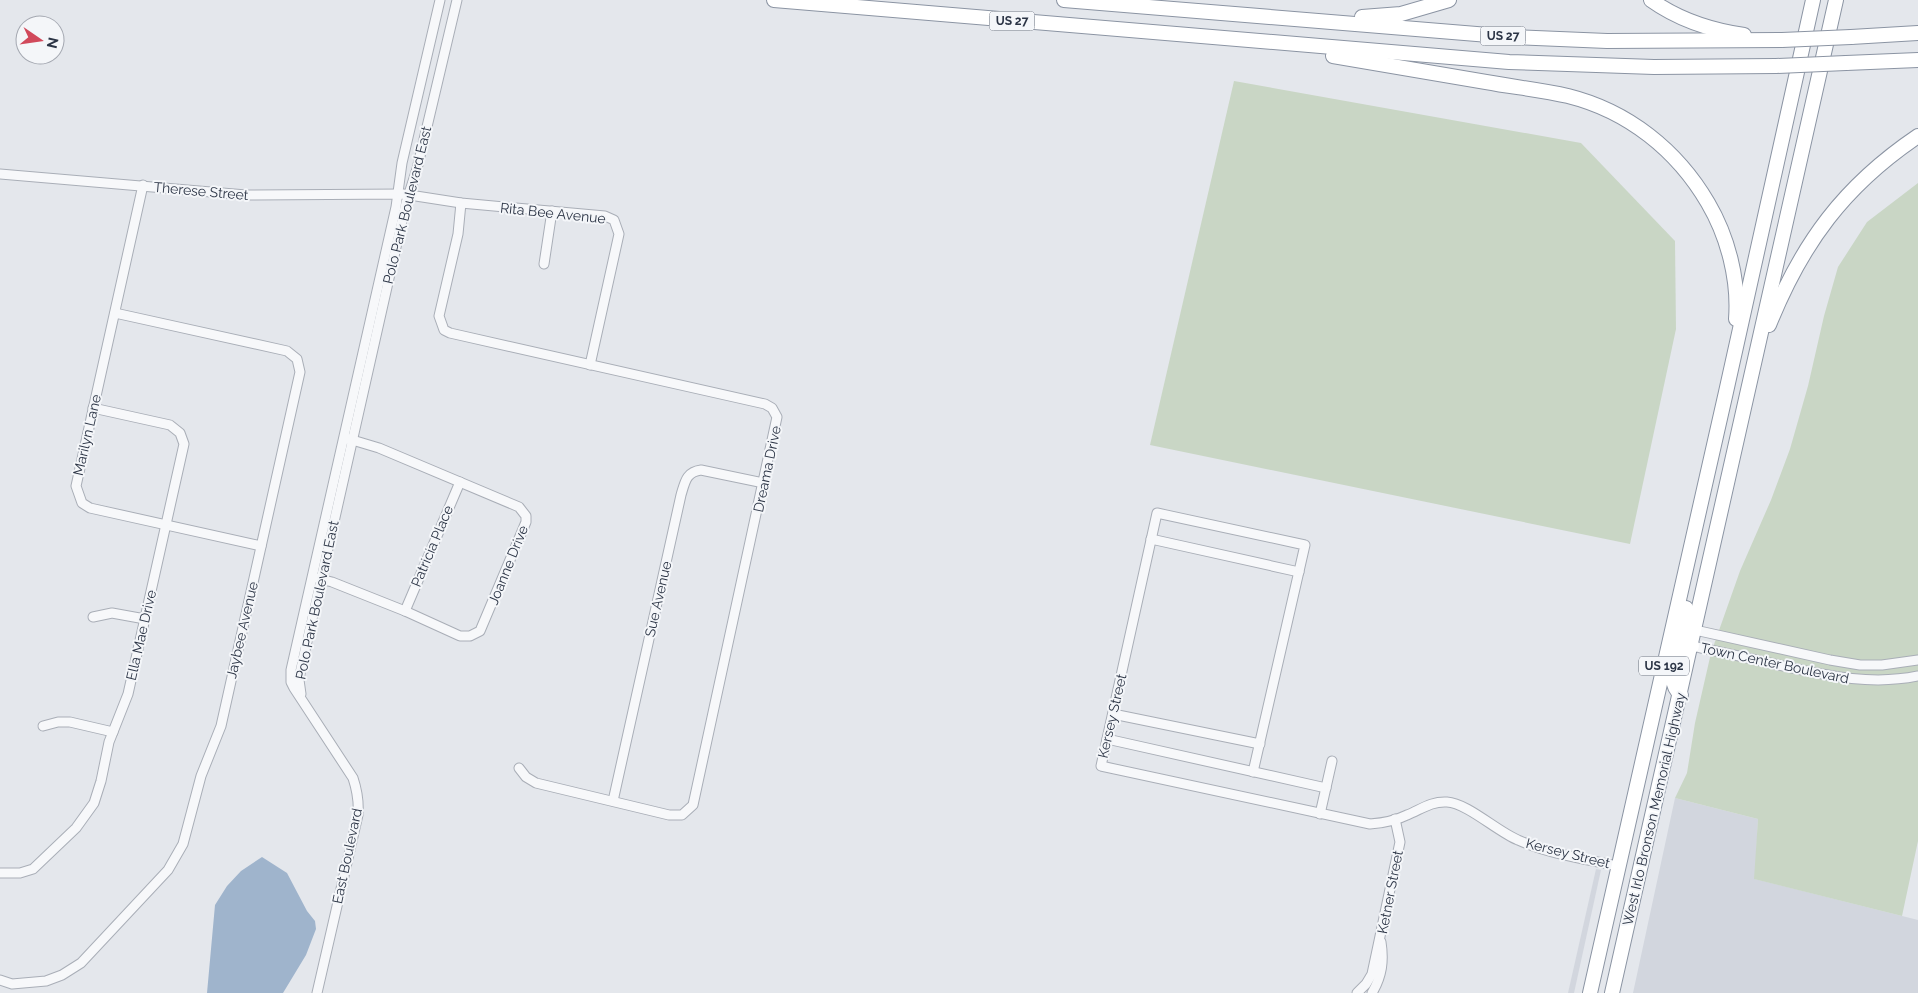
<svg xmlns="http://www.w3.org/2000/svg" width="1918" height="993" viewBox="0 0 1918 993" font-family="Raleway,sans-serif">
	<rect width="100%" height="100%" fill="#e4e7ec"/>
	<g fill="#d2d6de">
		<path d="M 1675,798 L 1758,819 L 1755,879 L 1918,920 L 1918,993 L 1633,993 Z"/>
		<path d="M 1596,869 L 1601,870 L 1574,993 L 1568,993 Z"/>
	</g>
	<g fill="#c9d6c5">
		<path d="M 1234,81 L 1581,143 L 1675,241 L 1676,329 L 1630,544 L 1150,445 Z"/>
		<path d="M 1918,183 L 1918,841 L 1902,916 L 1754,879 L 1758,819 L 1675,798 L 1687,773 L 1695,723 L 1711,653 L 1740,571 L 1771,500 L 1790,449 L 1808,386 L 1824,316 L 1838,267 L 1867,222 Z"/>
	</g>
	<path fill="#9fb4cc" d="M 262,857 L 287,873 L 307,911 L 315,921 L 316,929 L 306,955 L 283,993 L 207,993 L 215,905 L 227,886 L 241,871 Z"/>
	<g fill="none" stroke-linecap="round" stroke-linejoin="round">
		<g stroke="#a9aeb7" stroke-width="11">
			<g id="minor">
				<path d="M 0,174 L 246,195 L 403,194 L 461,203 L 605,216 L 614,220 L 619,234 L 590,365"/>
				<path d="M 143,185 L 76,486 L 82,503 L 90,508 L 261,546"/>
				<path d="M 461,203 L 458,234 L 439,316 L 444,330 L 450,333 L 765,404 L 772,408 L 777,417 L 693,805 L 682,815 L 669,815 L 536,783 L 526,777 L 519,768"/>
				<path d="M 544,264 L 552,211"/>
				<path d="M 1151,539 L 1299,572"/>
				<path d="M 316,578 L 332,582 L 405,611 L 460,636 L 470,636 L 480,631 L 526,522 L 526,516 L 519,507 L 379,448 L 349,439"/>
				<path d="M 405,611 L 460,482"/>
				<path d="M 93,617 L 112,613 L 145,619"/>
				<path d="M 1695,630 L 1830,660 L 1860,665 L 1882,665 L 1918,660"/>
				<path d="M 1692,646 C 1720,652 1749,658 1778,665 C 1825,675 1870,686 1918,676"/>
				<path d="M 301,694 L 299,680 L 301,668 L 406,203 L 417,169 L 457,0"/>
				<path d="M 1113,714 L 1260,744"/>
				<path d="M 43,726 L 58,722 L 70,722 L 113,732"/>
				<path d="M 1107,739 L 1326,788"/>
				<path d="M 1253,772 L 1305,545 L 1157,513 L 1101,766 L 1370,824 C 1383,823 1395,821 1407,815 C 1420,810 1431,801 1447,802 C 1467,803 1498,832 1518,840 C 1549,854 1585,859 1618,866"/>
				<path d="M 613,801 L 681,495 C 685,482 686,472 701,470 L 764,483"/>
				<path d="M 1320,814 L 1332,761"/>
				<path d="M 0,873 L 20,873 L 33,869 L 76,828 L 94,803 L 101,781 L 109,742 L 128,694 L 184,444 L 180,433 L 170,425 L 93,408"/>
				<path d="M 0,980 L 12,984 L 46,981 L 62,975 L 81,963 L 168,870 L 183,844 L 201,776 L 221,726 L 300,372 L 297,359 L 287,351 L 115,313"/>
				<path d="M 317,993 L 358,815 C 359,802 357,790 353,778 L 294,688 L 291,682 L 291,670 L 396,207 L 402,163 L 440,0"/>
				<path d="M 1357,993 L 1366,984 L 1372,974 L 1400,842 L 1395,819"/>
				<path d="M 1372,993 C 1382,976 1384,961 1381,942"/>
			</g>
		</g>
		<g stroke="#8b94a3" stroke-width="16">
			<g id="trunk">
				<path d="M 774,0 L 1509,62 L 1654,67 L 1776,66"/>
				<path d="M 1064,0 L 1513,37 L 1607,41 L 1782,40"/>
				<path d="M 1651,0 C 1679,20 1710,30 1744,35"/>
				<path d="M 1362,17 L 1401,14 L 1449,0"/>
				<path d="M 1851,37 L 1918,33"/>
				<path d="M 1333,56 C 1384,65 1435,73 1486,82 C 1513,87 1541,90 1568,96 C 1628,111 1677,150 1708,203 C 1728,237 1739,280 1736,319"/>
				<path d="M 1846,63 L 1918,60"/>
				<path d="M 1769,325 C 1802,243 1844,186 1918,136"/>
				<path d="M 1686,608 C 1683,621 1681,631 1686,643 L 1692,646"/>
				<path d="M 1675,635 C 1681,655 1663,679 1681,695"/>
				<path d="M 1590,993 L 1726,392 L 1813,0"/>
				<path d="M 1612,993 L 1836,0"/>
			</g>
		</g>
		<use href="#minor" stroke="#f7f8fa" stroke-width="9"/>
		<use href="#trunk" stroke="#fff" stroke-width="14"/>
		<g stroke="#8b94a3" stroke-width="16" stroke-linecap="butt">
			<g id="trunk-bridge">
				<path d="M 1782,40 L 1851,37"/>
				<path d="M 1776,66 L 1846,63"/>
			</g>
		</g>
		<use href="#trunk-bridge" stroke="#fff" stroke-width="14"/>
	</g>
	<g text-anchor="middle" stroke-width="4" stroke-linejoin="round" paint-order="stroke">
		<g fill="#f4f6f9" stroke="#676e7b" stroke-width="1">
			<rect x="989.5" y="11.5" width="45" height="19" rx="4"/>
			<rect x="1480.5" y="26.5" width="45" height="19" rx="4"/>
			<rect x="1639" y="656.5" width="50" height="19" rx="4"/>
		</g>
		<g font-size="12" font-weight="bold" fill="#2b3445">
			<text x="1012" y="25">US 27</text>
			<text x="1503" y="40">US 27</text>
			<text x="1664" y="670">US 192</text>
		</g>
		<g font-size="14" fill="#2b3445" stroke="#f4f6f9">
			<text transform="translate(201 191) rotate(5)" y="5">Therese Street</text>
			<text transform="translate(407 205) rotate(-76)" y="5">Polo Park Boulevard East</text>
			<text transform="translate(553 213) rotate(6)" y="5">Rita Bee Avenue</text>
			<text transform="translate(87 435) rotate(-77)" y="5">Marilyn Lane</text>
			<text transform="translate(767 469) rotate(-78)" y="5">Dreama Drive</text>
			<text transform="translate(432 546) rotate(-67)" y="5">Patricia Place</text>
			<text transform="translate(508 565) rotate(-68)" y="5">Joanne Drive</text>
			<text transform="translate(658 599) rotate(-77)" y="5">Sue Avenue</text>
			<text transform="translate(317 600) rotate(-78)" y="5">Polo Park Boulevard East</text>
			<text transform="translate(242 630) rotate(-77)" y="5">Jaybee Avenue</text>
			<text transform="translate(141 635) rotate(-77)" y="5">Ella Mae Drive</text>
			<text transform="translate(1775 663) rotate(12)" y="5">Town Center Boulevard</text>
			<text transform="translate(1112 716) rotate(-77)" y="5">Kersey Street</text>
			<text transform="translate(1654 809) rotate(-77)" y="5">West Irlo Bronson Memorial Highway</text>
			<text transform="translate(1568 853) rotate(14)" y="5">Kersey Street</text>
			<text transform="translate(347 856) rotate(-78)" y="5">East Boulevard</text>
			<text transform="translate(1390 892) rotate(-79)" y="5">Ketner Street</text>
		</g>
	</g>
	<g transform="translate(40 40) rotate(103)"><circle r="24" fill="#f4f6f9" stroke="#a4a8b1"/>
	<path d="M0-4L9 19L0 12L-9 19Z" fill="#d1495b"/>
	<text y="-8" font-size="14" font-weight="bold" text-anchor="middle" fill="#2b3445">N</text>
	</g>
</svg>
